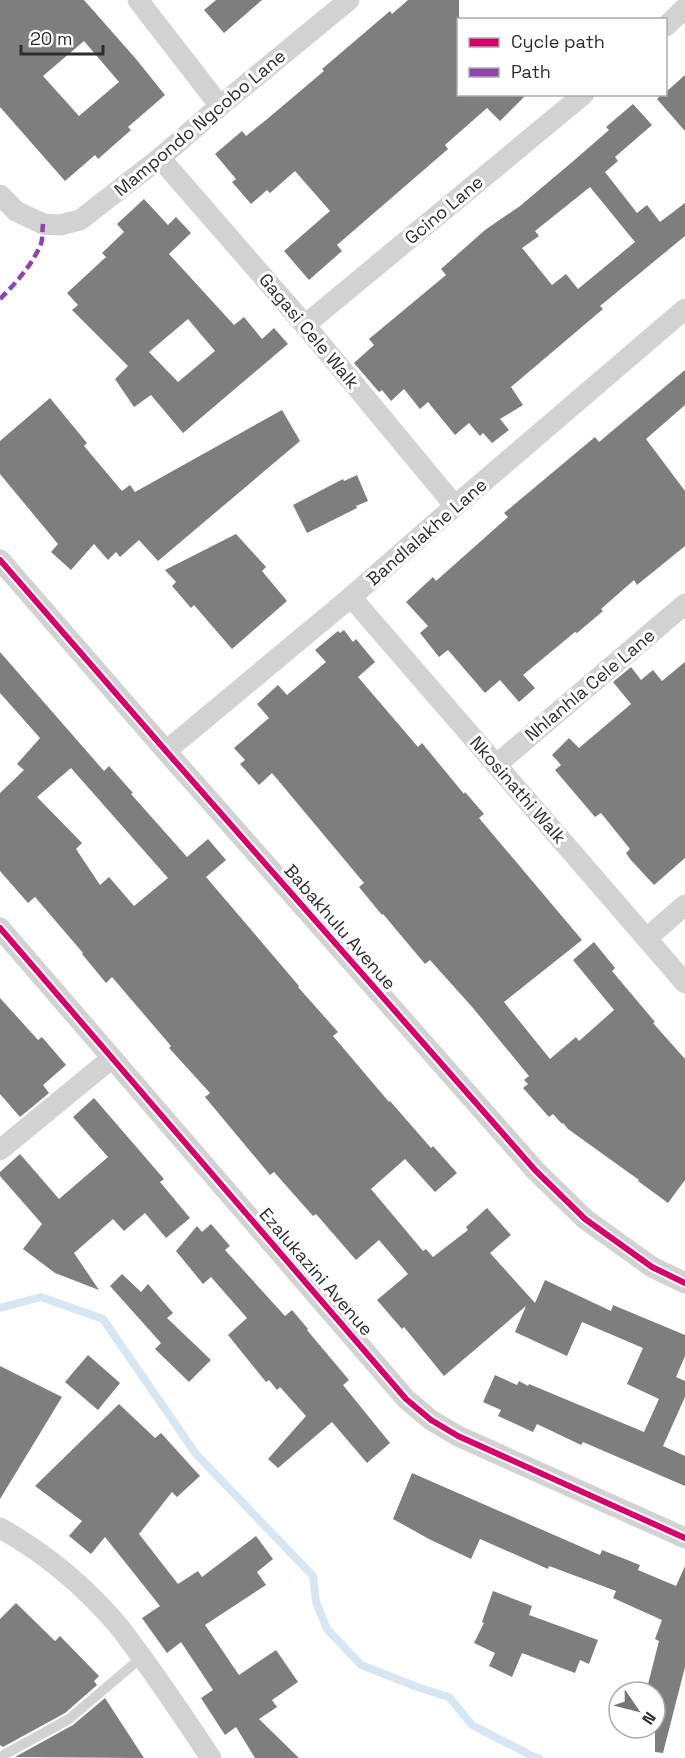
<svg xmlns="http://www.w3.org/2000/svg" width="685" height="1758" viewBox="0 0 685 1758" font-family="'Space Grotesk',sans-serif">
	<rect width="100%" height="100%" fill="#fff"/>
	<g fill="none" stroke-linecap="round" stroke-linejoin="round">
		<path stroke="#d6e6f2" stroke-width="8" d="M 0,1308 L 41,1297 L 103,1319 L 196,1454 L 313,1576 L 316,1602 L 327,1629 L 361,1665 L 420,1688 L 449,1697 L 472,1725 L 532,1756 L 539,1758"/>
	</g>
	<g fill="#7e7e7e" fill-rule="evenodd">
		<path d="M 0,0 L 84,0 L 136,59 L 165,95 L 128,127 L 131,130 L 98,159 L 95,155 L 65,181 L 0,107 ZM 84,41 L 119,82 L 79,116 L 43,76 Z"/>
		<path d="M 216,0 L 262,0 L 224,33 L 204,10 Z"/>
		<path d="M 408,0 L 459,0 L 459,94 L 527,94 L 500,121 L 487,108 L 445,145 L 448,149 L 337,245 L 342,251 L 309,280 L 284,251 L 330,211 L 295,171 L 270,193 L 267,190 L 251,204 L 232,182 L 236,179 L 215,154 L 242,131 L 246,136 L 266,120 L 324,71 L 322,69 L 390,11 L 392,14 Z"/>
		<path d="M 685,75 L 685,131 L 657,99 L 662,94 L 666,94 L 666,92 Z"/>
		<path d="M 633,104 L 652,125 L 615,157 L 618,161 L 605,172 L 637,213 L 647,205 L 660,222 L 685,203 L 685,236 L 600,306 L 603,309 L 511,387 L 523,405 L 500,419 L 509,430 L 492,443 L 483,433 L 480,436 L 469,423 L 455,435 L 428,402 L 420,409 L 404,389 L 391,401 L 382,390 L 379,392 L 354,363 L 374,345 L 369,339 L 446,275 L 441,269 L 485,230 L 520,206 L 571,163 L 609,130 L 606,127 ZM 590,187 L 635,242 L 578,289 L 566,274 L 552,285 L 522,248 L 539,236 L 535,231 Z"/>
		<path d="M 144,199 L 168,225 L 176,217 L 191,233 L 169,254 L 234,325 L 244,317 L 262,339 L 274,328 L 288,344 L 183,433 L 151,395 L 134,407 L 115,379 L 128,366 L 72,310 L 78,305 L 67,293 L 106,257 L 102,253 L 124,232 L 117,224 ZM 188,319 L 215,351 L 178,382 L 149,352 Z"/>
		<path d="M 685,370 L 685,405 L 646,439 L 685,491 L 685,546 L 637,585 L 634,580 L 601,609 L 603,611 L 577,633 L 575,632 L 523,675 L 535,688 L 519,702 L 500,680 L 485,693 L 448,650 L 439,657 L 420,633 L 428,626 L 406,602 L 433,577 L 436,581 L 508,517 L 504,513 L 595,437 L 599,442 Z"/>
		<path d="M 50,398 L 87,443 L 84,446 L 122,491 L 130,485 L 135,492 L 282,410 L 300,441 L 158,561 L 139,540 L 120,557 L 116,552 L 108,560 L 94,544 L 71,570 L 51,552 L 58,544 L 0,474 L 0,441 Z"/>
		<path d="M 357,475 L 368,501 L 356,506 L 357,508 L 307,533 L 293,505 L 343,479 L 344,481 Z"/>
		<path d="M 236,534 L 266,567 L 262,571 L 287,601 L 232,649 L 194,605 L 191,608 L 172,586 L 176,582 L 165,570 Z"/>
		<path d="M 344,630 L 353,642 L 356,639 L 375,662 L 358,677 L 418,747 L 422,743 L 464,794 L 465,792 L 484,814 L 479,818 L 582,940 L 504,1002 L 550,1059 L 576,1037 L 579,1041 L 614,1010 L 573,960 L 594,942 L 615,968 L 612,971 L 655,1022 L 653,1023 L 685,1059 L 685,1180 L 668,1203 L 638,1181 L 639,1180 L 568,1129 L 563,1123 L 562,1124 L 553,1114 L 549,1117 L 523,1088 L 528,1084 L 524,1080 L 529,1076 L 473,1008 L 430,960 L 425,964 L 383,914 L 382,915 L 359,887 L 364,883 L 272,773 L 259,785 L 240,764 L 245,760 L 234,748 L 269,718 L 257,704 L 278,685 L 287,695 L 326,662 L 315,650 L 338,631 L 340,633 Z"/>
		<path d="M 0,652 L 104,771 L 109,766 L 133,793 L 131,794 L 187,857 L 208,839 L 226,860 L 206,877 L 299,986 L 298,987 L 338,1032 L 333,1036 L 389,1102 L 390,1101 L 431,1148 L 433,1146 L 457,1173 L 435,1192 L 405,1159 L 371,1189 L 423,1251 L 426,1249 L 433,1257 L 468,1230 L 466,1227 L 487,1208 L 511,1235 L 490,1253 L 535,1303 L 545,1280 L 611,1311 L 613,1305 L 685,1335 L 685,1356 L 676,1377 L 685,1381 L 685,1397 L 663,1446 L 685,1456 L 685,1486 L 583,1442 L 581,1445 L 537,1424 L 533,1432 L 498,1416 L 501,1410 L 483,1402 L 495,1375 L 517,1385 L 519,1381 L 528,1386 L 529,1384 L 644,1432 L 659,1399 L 627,1384 L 643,1348 L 582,1322 L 567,1356 L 515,1332 L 526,1306 L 444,1376 L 404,1327 L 402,1329 L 377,1300 L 408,1274 L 379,1240 L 356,1260 L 316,1214 L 313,1216 L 274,1172 L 270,1175 L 205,1097 L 210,1093 L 169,1048 L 171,1046 L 112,977 L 106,983 L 82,954 L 83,953 L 35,897 L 28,903 L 0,871 L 0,793 L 24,770 L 17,764 L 40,738 L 0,693 ZM 71,768 L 168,878 L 134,906 L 109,877 L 100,885 L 76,849 L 82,843 L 37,797 Z"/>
		<path d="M 685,662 L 685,858 L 654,885 L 630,859 L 626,853 L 630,849 L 601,813 L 595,817 L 555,770 L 561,765 L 552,755 L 569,738 L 579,748 L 631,704 L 613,682 L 631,667 L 641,680 L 653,670 L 662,681 Z"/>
		<path d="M 0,998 L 38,1040 L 42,1037 L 66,1065 L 43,1085 L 49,1093 L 20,1117 L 0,1094 Z"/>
		<path d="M 94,1098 L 164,1179 L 160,1182 L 190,1218 L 166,1238 L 145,1213 L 124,1231 L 113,1219 L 74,1253 L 99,1290 L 55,1273 L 23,1249 L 42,1224 L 0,1176 L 0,1172 L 20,1154 L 59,1199 L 108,1157 L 73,1117 Z"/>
		<path d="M 211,1224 L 230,1246 L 225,1250 L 285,1316 L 292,1310 L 308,1329 L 307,1330 L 349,1380 L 343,1385 L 390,1443 L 367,1463 L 332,1422 L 278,1468 L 268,1459 L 306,1416 L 280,1387 L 277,1390 L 269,1380 L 266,1382 L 228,1335 L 247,1318 L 211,1277 L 203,1284 L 176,1251 L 197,1226 L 202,1232 Z"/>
		<path d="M 122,1274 L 141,1292 L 148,1284 L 173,1313 L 167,1318 L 211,1360 L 189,1382 L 155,1349 L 161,1343 L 110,1286 Z"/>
		<path d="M 88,1355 L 120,1383 L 98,1410 L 65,1382 Z"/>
		<path d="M 0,1366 L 62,1397 L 0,1499 Z"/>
		<path d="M 119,1404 L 155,1438 L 161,1433 L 200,1476 L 177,1497 L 172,1492 L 139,1534 L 178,1584 L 198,1571 L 202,1577 L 256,1536 L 273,1559 L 257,1572 L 266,1585 L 205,1625 L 239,1675 L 276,1650 L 298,1682 L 272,1700 L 277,1707 L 259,1719 L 299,1758 L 255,1758 L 236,1727 L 225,1735 L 201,1698 L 213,1690 L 181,1642 L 167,1653 L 142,1618 L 160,1606 L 105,1537 L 91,1554 L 69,1536 L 82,1521 L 35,1486 Z"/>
		<path d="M 412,1473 L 600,1555 L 602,1550 L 640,1565 L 638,1570 L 676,1586 L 685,1566 L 685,1667 L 663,1753 L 655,1752 L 655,1692 L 646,1692 L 659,1641 L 655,1639 L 662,1620 L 613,1598 L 616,1591 L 549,1566 L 548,1569 L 480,1539 L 471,1559 L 429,1539 L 393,1519 Z"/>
		<path d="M 493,1591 L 532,1606 L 529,1615 L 598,1640 L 589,1664 L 580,1660 L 575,1673 L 522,1653 L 512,1677 L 489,1666 L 495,1653 L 474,1643 L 484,1623 L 482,1622 Z"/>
		<path d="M 16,1603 L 55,1641 L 60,1636 L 99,1676 L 94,1681 L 97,1685 L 65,1713 L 3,1747 L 0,1745 L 0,1619 Z"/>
		<path d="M 105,1698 L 144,1758 L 15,1757 L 73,1725 Z"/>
	</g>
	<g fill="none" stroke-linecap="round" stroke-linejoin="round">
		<path stroke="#d2d2d2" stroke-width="10" d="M 0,1757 L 69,1719 L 142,1657"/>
		<g stroke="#d2d2d2" stroke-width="21">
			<path d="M 138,0 L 220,106"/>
			<path d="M 666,26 L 685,8"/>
			<path d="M 160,158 L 305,325 L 455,506"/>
			<path d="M 0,195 L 16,211 L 43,224 L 60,225 L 80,220 L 160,158 L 220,106 L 349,0"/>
			<path d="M 305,325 L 584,94"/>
			<path d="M 0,560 L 166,751 L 535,1170 L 585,1219 L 652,1267 L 685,1283"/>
			<path d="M 351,597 L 685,983"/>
			<path d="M 166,751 L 351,597 L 455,506 L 685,309"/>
			<path d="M 496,765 L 685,604"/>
			<path d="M 0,928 L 406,1399 L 431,1420 L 458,1436 L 685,1538"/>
			<path d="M 647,938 L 685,905"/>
			<path d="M 0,1150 L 112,1058"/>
			<path d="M 0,1528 C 43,1552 84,1586 116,1623 C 124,1632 131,1643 138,1652 C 164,1687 187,1722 211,1758"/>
		</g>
		<path stroke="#8e44ad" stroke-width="4.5" stroke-dasharray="9 4.5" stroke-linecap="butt" d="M 0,299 C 16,283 32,265 41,244 C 43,238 42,231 43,224"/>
		<g stroke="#fff" stroke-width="10">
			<g id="cycleway">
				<path d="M 0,560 L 166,751 L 535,1170 L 585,1219 L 652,1267 L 685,1283"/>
				<path d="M 0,928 L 406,1399 L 431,1420 L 458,1436 L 685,1538"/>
			</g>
		</g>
		<use href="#cycleway" stroke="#d6006c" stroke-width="6"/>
	</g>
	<g text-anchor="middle" stroke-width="6" stroke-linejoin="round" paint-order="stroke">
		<g font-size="18" fill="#2d2d2d" stroke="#fff">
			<text transform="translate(200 123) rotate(-40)" y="6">Mampondo Ngcobo Lane</text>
			<text transform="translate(444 210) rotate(-40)" y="6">Gcino Lane</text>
			<text transform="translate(309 331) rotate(50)" y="6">Gagasi Cele Walk</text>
			<text transform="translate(427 532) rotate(-41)" y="6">Bandlalakhe Lane</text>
			<text transform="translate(590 685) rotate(-40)" y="6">Nhlanhla Cele Lane</text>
			<text transform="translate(518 790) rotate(49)" y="6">Nkosinathi Walk</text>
			<text transform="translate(340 927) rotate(49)" y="6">Babakhulu Avenue</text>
			<text transform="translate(316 1272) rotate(49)" y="6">Ezalukazini Avenue</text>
		</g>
	</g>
	<rect x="457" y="18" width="210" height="78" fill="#ffffff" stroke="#ababab" stroke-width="1.5"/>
	<rect x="469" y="38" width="30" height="9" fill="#d6006c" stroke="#ababab" stroke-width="1.5"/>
	<text x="511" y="48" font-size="18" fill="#2d2d2d">Cycle path</text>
	<rect x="469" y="68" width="30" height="9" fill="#8e44ad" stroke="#ababab" stroke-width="1.5"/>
	<text x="511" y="78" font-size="18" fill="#2d2d2d">Path</text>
	<g transform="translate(637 1710) rotate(125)"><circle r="28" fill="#ffffff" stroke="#ababab" stroke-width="1.5"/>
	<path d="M0-4.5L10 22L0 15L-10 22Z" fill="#767676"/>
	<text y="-9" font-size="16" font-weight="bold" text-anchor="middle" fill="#2d2d2d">N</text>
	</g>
	<path d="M21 45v9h82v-9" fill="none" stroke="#2d2d2d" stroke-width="3"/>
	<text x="30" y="45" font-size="18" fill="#2d2d2d" stroke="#ffffff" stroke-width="4.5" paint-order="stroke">20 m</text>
</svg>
